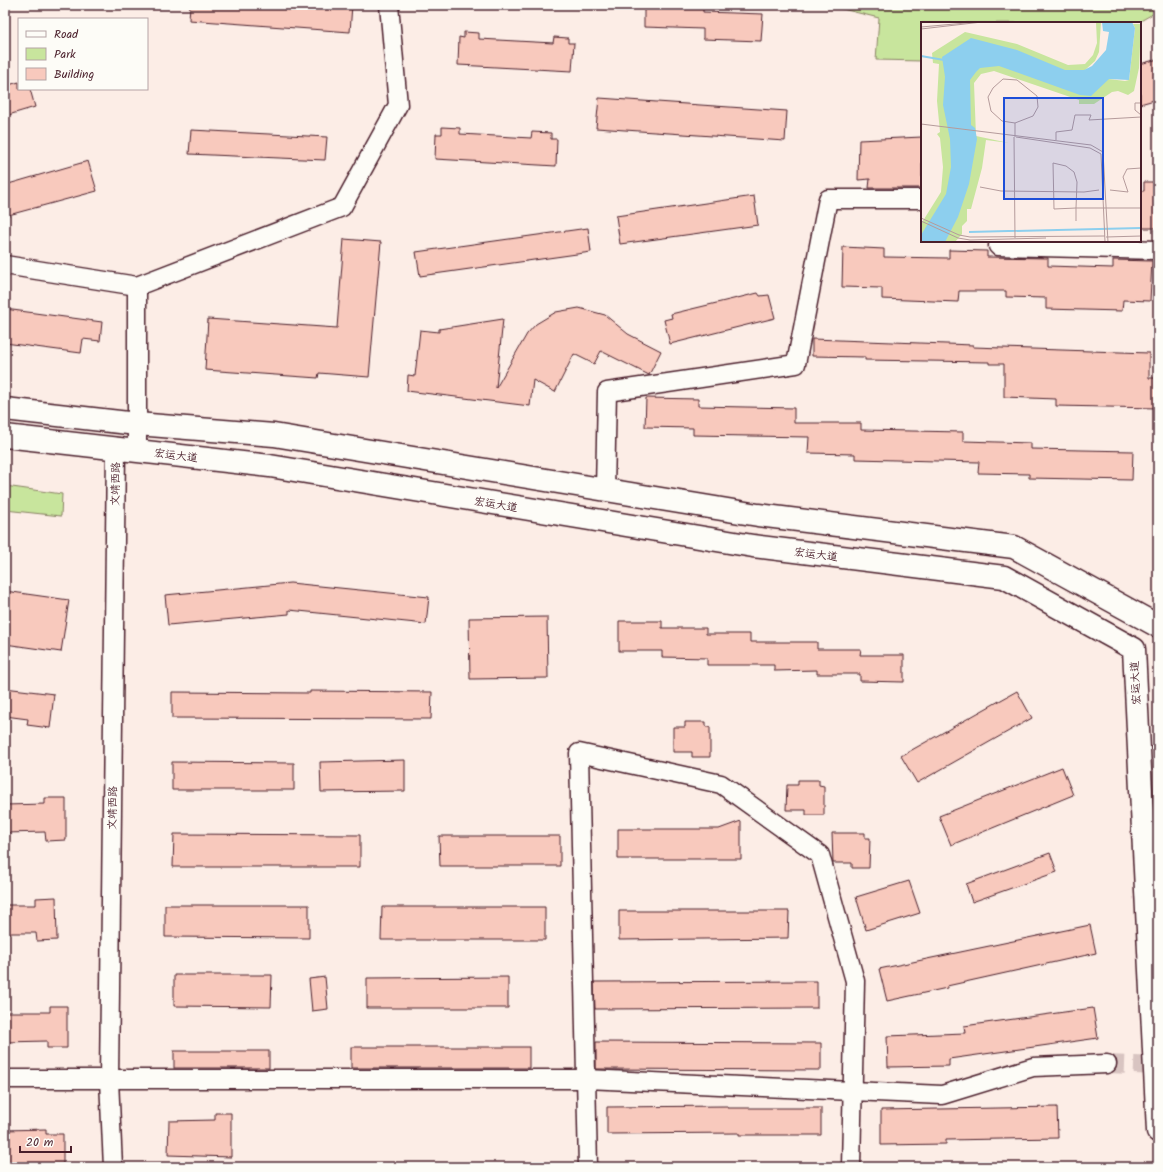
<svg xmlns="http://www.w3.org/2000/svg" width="1163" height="1172" viewBox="0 0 1163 1172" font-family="Kalam,'LXGW WenKai TC',sans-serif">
	<rect width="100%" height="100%" fill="#fcede6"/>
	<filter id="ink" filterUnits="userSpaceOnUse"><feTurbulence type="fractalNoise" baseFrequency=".025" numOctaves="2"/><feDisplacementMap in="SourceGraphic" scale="8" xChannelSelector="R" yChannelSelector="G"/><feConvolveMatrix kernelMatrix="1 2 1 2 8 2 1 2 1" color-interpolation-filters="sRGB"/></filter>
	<g filter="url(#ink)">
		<g fill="#c8e59d" stroke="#898264">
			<path d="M 826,5 L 1158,5 L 1158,11 L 1137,23 L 922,23 L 922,61 L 876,60 L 879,18 Z"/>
			<path d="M 5,486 L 62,494 L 61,516 L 5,510 Z"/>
		</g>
		<g fill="#f8c9bd" stroke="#4a1f2b">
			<path d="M 190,5 L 352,5 L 350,32 L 189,20 Z"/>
			<path d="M 644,5 L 703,5 L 703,12 L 763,14 L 761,41 L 703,39 L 703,29 L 644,27 Z"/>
			<path d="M 464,32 L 479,33 L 479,39 L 553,43 L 554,37 L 568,38 L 568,43 L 574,43 L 572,71 L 458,65 L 459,37 L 464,38 Z"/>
			<path d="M 1158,59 L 1158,99 L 1140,104 L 1140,64 Z"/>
			<path d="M 19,82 L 19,89 L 30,89 L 35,107 L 5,116 L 5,86 Z"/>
			<path d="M 599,98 L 787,111 L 785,141 L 596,128 Z"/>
			<path d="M 442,127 L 460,128 L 460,134 L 531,138 L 532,132 L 551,133 L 551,139 L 557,139 L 556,166 L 435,159 L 436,134 L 442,134 Z"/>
			<path d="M 191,130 L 327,137 L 325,160 L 189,154 Z"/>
			<path d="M 922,137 L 922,188 L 869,188 L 870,179 L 858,180 L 859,140 Z"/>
			<path d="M 88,161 L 97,191 L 5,216 L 5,185 Z"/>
			<path d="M 1144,182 L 1158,182 L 1158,228 L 1140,228 L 1140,191 L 1144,191 Z"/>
			<path d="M 754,196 L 758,225 L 620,244 L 616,216 Z"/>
			<path d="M 588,228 L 591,252 L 420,276 L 416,252 Z"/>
			<path d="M 344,239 L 381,242 L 369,377 L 319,373 L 318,378 L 205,370 L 208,319 L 337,328 Z"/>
			<path d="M 843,247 L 884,249 L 884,257 L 949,258 L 949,250 L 987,251 L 987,257 L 1048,258 L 1048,266 L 1113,268 L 1113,260 L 1152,261 L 1150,301 L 1123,300 L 1122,311 L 1046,309 L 1046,298 L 1006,297 L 1006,291 L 959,291 L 958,302 L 882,299 L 882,288 L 842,287 Z"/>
			<path d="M 758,293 L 760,296 L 769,295 L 775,318 L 670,344 L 664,320 L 672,318 L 671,314 Z"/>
			<path d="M 579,308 L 605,315 L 628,334 L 661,351 L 649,375 L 601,351 L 594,364 L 574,354 L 555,392 L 533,380 L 530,406 L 407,391 L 408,375 L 415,376 L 420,330 L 439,332 L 439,329 L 503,319 L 496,388 L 527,334 L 536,324 L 556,312 Z"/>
			<path d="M 5,309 L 102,322 L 100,341 L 83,339 L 81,353 L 5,343 Z"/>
			<path d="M 812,339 L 973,345 L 973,347 L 1149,353 L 1149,378 L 1158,378 L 1158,408 L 1056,406 L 1056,399 L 1004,397 L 1004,364 L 989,364 L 989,362 L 865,360 L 865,357 L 812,356 Z"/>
			<path d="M 646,398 L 698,399 L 698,406 L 794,408 L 794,423 L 861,423 L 861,430 L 963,432 L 963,441 L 1031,443 L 1031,449 L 1133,451 L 1132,480 L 1029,478 L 1029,474 L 978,473 L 979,462 L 855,459 L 855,454 L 808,453 L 809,437 L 693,435 L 693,428 L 645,427 Z"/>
			<path d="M 290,583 L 429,597 L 426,624 L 289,610 L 289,614 L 168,625 L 165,595 Z"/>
			<path d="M 5,591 L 69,600 L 61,652 L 5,644 Z"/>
			<path d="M 547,617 L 548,678 L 470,679 L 469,618 Z"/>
			<path d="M 619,621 L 662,621 L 662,628 L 706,628 L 706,634 L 750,634 L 750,642 L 817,642 L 817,649 L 861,649 L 860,655 L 904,655 L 904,682 L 860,681 L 860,674 L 817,674 L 817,670 L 774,671 L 774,665 L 707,665 L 707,658 L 662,657 L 662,651 L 619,651 Z"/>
			<path d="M 5,688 L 54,694 L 50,728 L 27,725 L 28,719 L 5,716 Z"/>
			<path d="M 310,691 L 432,692 L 431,719 L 172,718 L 172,692 L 310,693 Z"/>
			<path d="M 1017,691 L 1032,718 L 917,783 L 901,756 Z"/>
			<path d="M 685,722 L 706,722 L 706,727 L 710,727 L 710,757 L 692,757 L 692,752 L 673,752 L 673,727 L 685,727 Z"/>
			<path d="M 405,760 L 405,791 L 321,792 L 320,762 Z"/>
			<path d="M 172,762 L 294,763 L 294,790 L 172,790 Z"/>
			<path d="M 1062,767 L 1073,795 L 951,845 L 939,816 Z"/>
			<path d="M 798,780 L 819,780 L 819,785 L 824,786 L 824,815 L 806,815 L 806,810 L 786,810 L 787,785 L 798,785 Z"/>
			<path d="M 45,798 L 66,798 L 66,840 L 46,841 L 45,832 L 5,833 L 5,805 L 45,804 Z"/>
			<path d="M 741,821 L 741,859 L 618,859 L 618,829 L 719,829 Z"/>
			<path d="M 832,833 L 865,833 L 865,838 L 870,838 L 869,868 L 852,868 L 852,863 L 833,863 Z"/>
			<path d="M 174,834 L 360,835 L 360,867 L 173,867 Z"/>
			<path d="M 439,836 L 560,836 L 560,866 L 440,866 Z"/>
			<path d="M 1050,853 L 1057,872 L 972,902 L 966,884 Z"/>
			<path d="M 909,881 L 920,913 L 866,930 L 856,897 Z"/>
			<path d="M 56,897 L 57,940 L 37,941 L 36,933 L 5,933 L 5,905 L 36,905 L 36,898 Z"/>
			<path d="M 165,905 L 309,905 L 309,938 L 165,937 Z"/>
			<path d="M 382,907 L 545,907 L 545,940 L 381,940 Z"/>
			<path d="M 619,911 L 789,911 L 788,938 L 619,940 Z"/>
			<path d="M 1090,925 L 1096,953 L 947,986 L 947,988 L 887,1001 L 879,969 Z"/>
			<path d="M 174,975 L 272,975 L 271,1007 L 174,1006 Z"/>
			<path d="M 325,977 L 328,1009 L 312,1011 L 309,979 Z"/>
			<path d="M 508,977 L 508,1008 L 367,1008 L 367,978 Z"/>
			<path d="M 817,981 L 817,1008 L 595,1009 L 594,982 Z"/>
			<path d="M 50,1006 L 67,1006 L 67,1048 L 47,1048 L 47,1041 L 5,1042 L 5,1012 L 50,1012 Z"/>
			<path d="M 1093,1008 L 1098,1038 L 949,1059 L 949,1066 L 888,1067 L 887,1036 L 965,1033 L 964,1026 Z"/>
			<path d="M 596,1042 L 821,1043 L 821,1070 L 596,1069 Z"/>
			<rect x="351" y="1047" width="178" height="21"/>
			<rect x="174" y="1051" width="95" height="17"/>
			<path d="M 728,1106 L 728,1108 L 821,1108 L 821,1135 L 739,1135 L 739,1133 L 607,1134 L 607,1107 Z"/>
			<path d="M 1057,1107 L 1058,1138 L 946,1140 L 946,1144 L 881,1145 L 881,1110 Z"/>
			<path d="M 215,1113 L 231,1113 L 231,1157 L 168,1155 L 169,1121 L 215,1120 Z"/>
			<path d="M 46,1129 L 46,1134 L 63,1134 L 63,1164 L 5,1165 L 5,1130 Z"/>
		</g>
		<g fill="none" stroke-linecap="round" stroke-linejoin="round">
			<path stroke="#d8c4c1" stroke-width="18" stroke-dasharray="18 9" stroke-linecap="butt" d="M 1107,1064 L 1158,1066"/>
			<g stroke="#4a1f2b" stroke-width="21">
				<g id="minor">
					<path d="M 999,241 L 998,246 L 1158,250"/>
					<path d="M 5,265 L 137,286 L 342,207 L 398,105 L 389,5"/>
					<path d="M 137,286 L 137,451"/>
					<path d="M 605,490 L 607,392 L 796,364 L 828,199 L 922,199"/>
					<path d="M 5,1079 L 586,1079 L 942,1095 L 1033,1067 L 1107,1064"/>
					<path d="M 113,1167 L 109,1080 L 116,449"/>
					<path d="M 588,1167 L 579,753 L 721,784 L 820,855 L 855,981 L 851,1167"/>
				</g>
			</g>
			<g stroke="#4a1f2b" stroke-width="25">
				<g id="secondary">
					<path d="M 5,409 L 137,424 L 274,435 L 758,515 L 1014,547 L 1158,626"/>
					<path d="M 5,436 L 270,466 L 753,546 L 1004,577 L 1134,649 L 1158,1131"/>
				</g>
			</g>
			<use href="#minor" stroke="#fdfcf7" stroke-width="18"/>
			<use href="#secondary" stroke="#fdfcf7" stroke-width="22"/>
		</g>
	</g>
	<g text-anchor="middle" stroke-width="3" stroke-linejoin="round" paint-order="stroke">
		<g font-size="11" fill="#4a1f2b" stroke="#fdfcf7">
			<text transform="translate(176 455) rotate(7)" y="4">宏运大道</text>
			<text transform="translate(115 484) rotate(-89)" y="4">文靖西路</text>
			<text transform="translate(496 504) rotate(9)" y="4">宏运大道</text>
			<text transform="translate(816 554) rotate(7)" y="4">宏运大道</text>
			<text transform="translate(1135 683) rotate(-93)" y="4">宏运大道</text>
			<text transform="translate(112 808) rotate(-89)" y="4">文靖西路</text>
		</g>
	</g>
	<g transform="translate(921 22)">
		<rect width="220" height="220" fill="#fcede6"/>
		<path d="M 175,0 L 180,0 L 178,30 L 174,39 L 164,48 L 188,57 L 204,59 L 208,58 L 214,6 L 212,2 L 220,2 L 218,46 L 213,69 L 207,73 L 197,69 L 191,70 L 173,82 L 158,82 L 158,78 L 73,49 L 60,52 L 53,61 L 55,114 L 88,121 L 65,118 L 61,146 L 50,187 L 46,187 L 46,199 L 41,204 L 41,212 L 34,220 L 0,220 L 0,202 L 20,170 L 22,145 L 19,116 L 16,112 L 19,110 L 16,79 L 18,42 L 12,41 L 11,31 L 44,10 L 96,22 L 147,43 L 164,42 L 172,33 L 176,21 Z" fill="#c8e59d"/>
		<path d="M 181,0 L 211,0 L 214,6 L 208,58 L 188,57 L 170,74 L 159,73 L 78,44 L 59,46 L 55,50 L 49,58 L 50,103 L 54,106 L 56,117 L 48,162 L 37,195 L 24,220 L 0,220 L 0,213 L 25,172 L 30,145 L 29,117 L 22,83 L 24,55 L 21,35 L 50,16 L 96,28 L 144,48 L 163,48 L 171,44 L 185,28 L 188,10 L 182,9 Z" fill="#8dcfee"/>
		<path fill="none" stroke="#8dcfee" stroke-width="2" d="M 0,34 L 23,38M 48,210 L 220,206"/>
		<path fill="none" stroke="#b59b9b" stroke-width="1" d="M 0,5 L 56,0M 0,7 L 61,0M 220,81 L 214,81 L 214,88 L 220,93M 94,101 L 112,94 L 117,85 L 116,74 L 96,58 L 82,57 L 72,66 L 67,75 L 70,89 L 81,99 L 94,101 L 94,115M 0,102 L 170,123 L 182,130 L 187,220M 93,115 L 94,216M 95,115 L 169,126 L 180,132 L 184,220M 135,118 L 135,110 L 151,108 L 154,93 L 170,93 L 168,98 L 220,95M 59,165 L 80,169 L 163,170 L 178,168M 189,168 L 207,170 L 202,155 L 206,147 L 220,146M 0,196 L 38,213 L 49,215 L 184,214M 0,199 L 37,216 L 49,218 L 125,216M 155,199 L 155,186 L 156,160 L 153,150 L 145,144 L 132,141 L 133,187 L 155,186 L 220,186M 185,215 L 220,214"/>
		<path fill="#1d4ed8" fill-opacity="0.15" stroke="#1d4ed8" stroke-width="2" d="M 83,76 L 182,76 L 182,177 L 83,177 Z"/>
		<rect width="220" height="220" fill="none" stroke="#4a1f2b" stroke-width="2"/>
	</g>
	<rect width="1163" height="1172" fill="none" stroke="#fdfcf7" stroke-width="20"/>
	<rect x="10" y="10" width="1143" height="1152" fill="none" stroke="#4a1f2b" stroke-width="1.5" filter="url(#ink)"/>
	<rect x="18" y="18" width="130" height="72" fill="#fdfcf7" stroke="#b5a4a5"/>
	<rect x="26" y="31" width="20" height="6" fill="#fdfcf7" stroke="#b5a4a5"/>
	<text x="54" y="38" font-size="12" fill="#4a1f2b">Road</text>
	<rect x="26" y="48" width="20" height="12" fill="#c8e59d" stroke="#b5a4a5"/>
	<text x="54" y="58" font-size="12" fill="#4a1f2b">Park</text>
	<rect x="26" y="68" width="20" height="12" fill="#f8c9bd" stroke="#b5a4a5"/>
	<text x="54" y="78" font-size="12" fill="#4a1f2b">Building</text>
	<path d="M20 1146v6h51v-6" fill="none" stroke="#4a1f2b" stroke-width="2"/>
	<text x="26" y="1146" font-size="12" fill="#4a1f2b" stroke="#fdfcf7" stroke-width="3" paint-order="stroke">20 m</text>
</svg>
